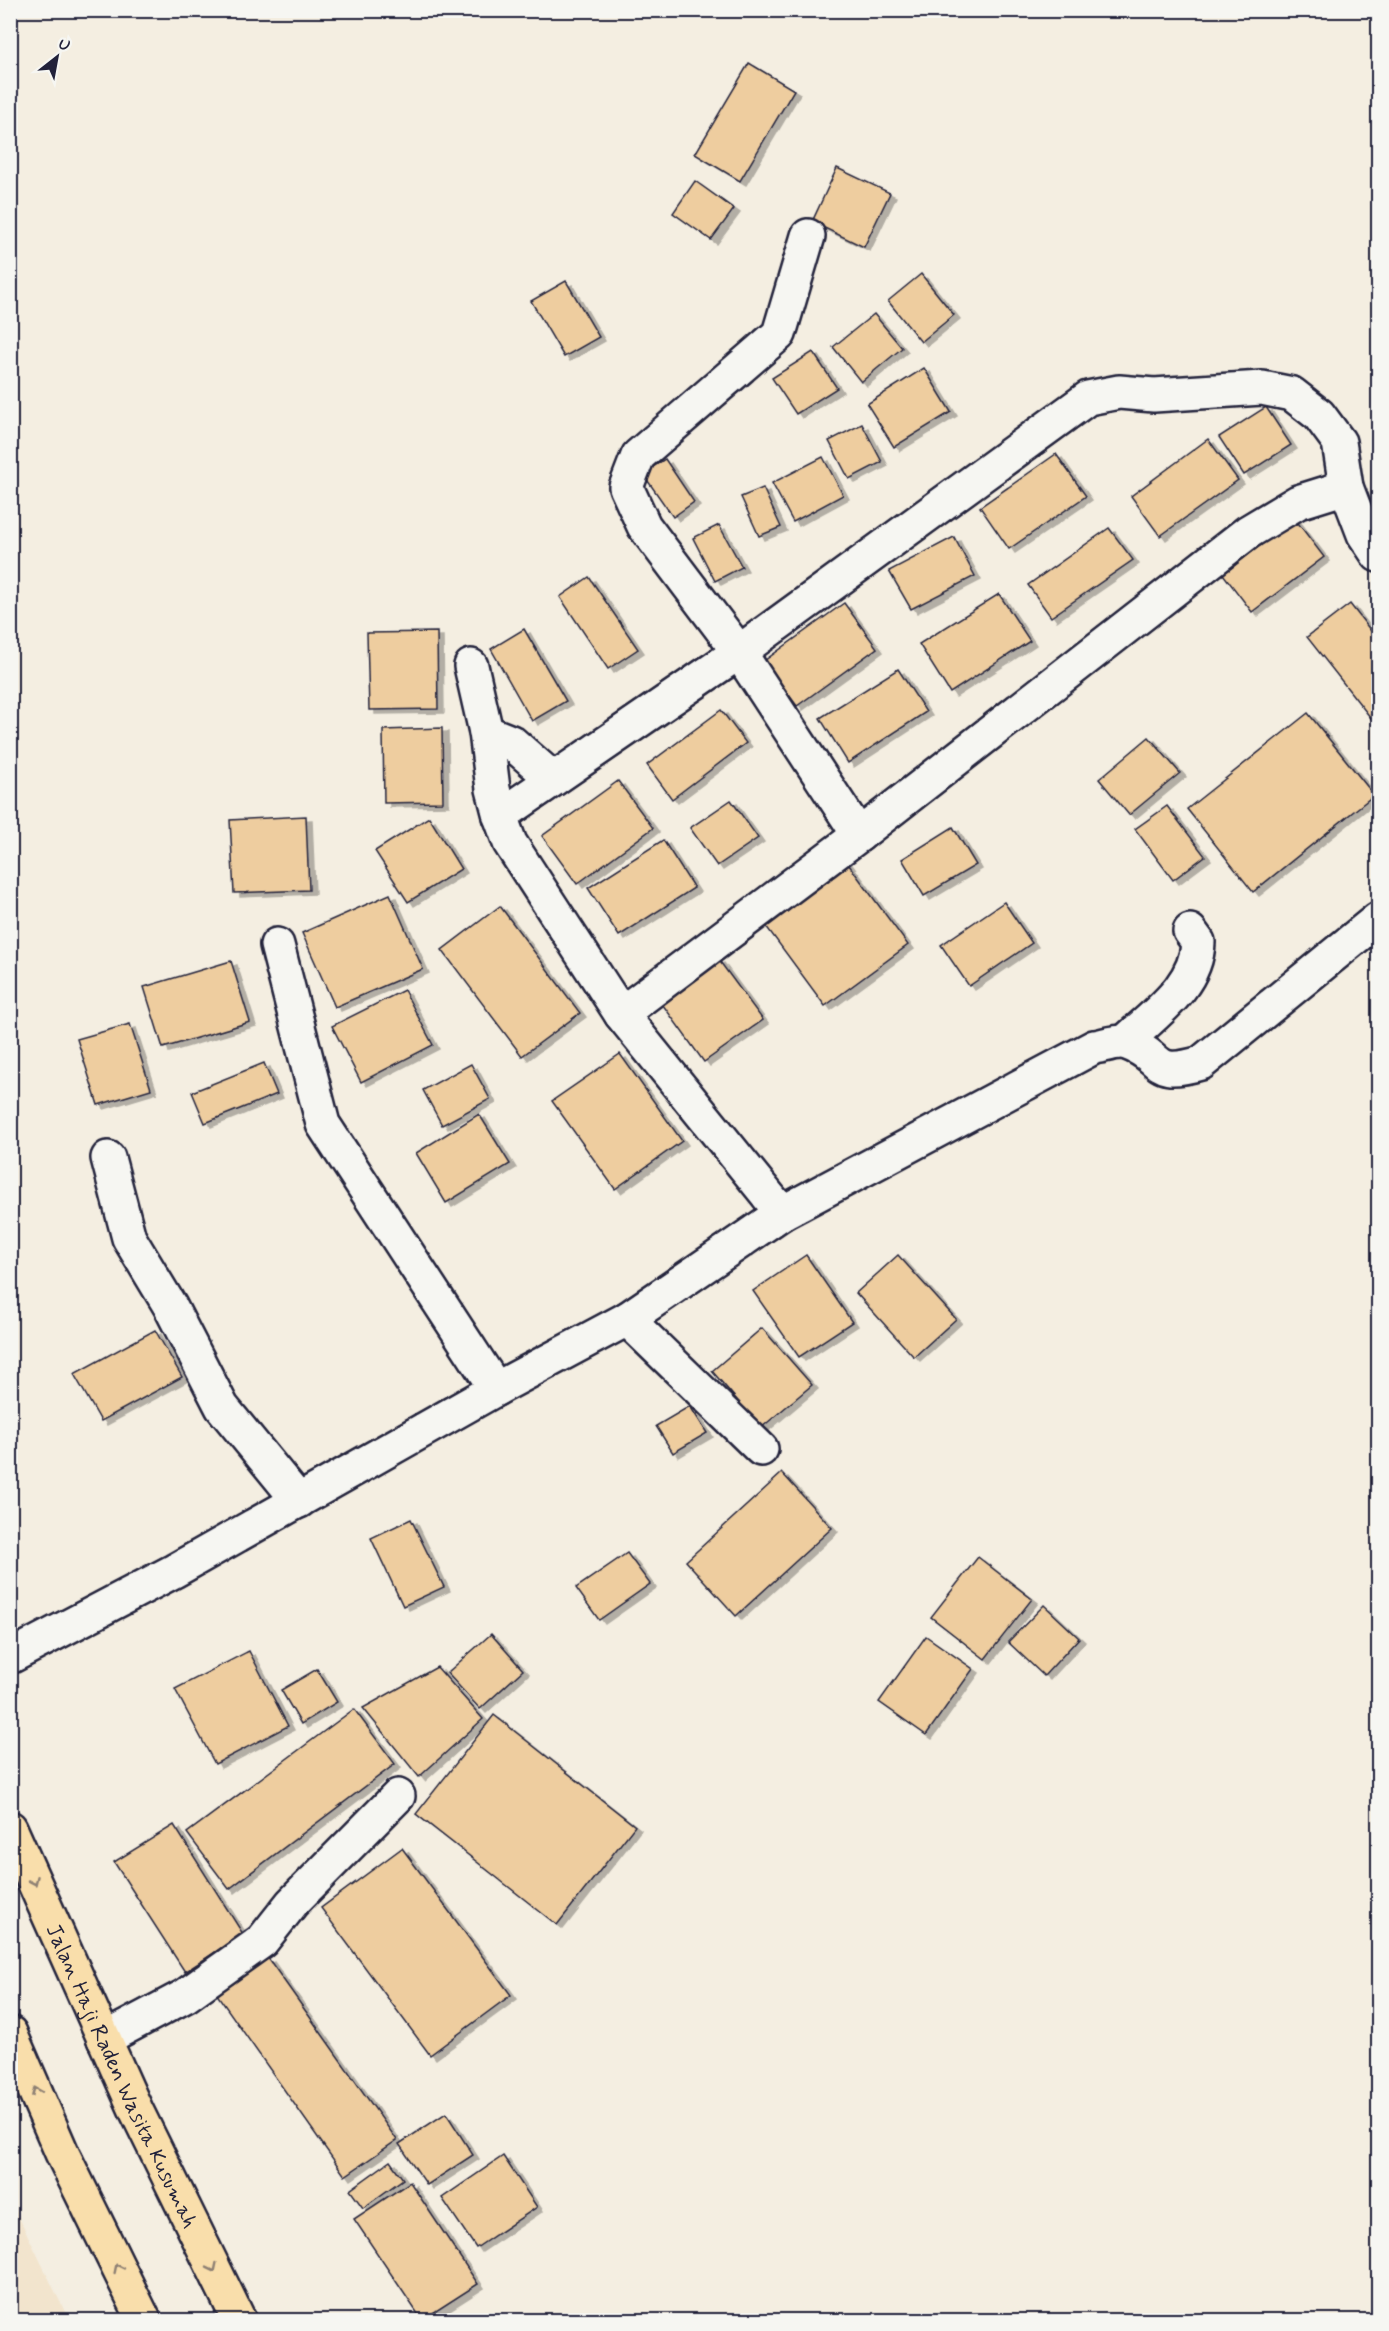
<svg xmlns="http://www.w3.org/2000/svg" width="1389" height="2331" viewBox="0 0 1389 2331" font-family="Mynerve,sans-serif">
	<defs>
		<filter id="shadow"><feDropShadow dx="6" dy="4" stdDeviation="0" flood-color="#0004"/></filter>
	</defs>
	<rect width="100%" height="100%" fill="#f4eee1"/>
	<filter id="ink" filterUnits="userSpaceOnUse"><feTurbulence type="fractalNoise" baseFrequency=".0167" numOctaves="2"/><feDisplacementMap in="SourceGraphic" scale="12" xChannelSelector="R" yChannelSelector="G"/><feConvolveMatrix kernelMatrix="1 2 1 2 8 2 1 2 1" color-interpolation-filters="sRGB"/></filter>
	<g filter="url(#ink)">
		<path fill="#f2e4cd" d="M 10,2201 L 11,2201 L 69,2320 L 11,2320 Z"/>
		<g fill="#eecd9f" stroke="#22223b" stroke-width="1.5" filter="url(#shadow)">
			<path d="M 749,63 L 794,90 L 740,181 L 695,154 Z"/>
			<path d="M 837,168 L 890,193 L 864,247 L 812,222 Z"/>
			<path d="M 695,181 L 734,209 L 711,240 L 673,213 Z"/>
			<path d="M 921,274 L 954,315 L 921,342 L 888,301 Z"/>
			<path d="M 566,281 L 599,337 L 564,357 L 531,301 Z"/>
			<path d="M 874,314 L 902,348 L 861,382 L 833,347 Z"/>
			<path d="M 813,352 L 837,388 L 796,414 L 772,378 Z"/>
			<path d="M 924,368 L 951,412 L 894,447 L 867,404 Z"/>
			<path d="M 1266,407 L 1291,445 L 1244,475 L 1219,437 Z"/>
			<path d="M 862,424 L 882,462 L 849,479 L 829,441 Z"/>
			<path d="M 1208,439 L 1238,480 L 1160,536 L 1131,496 Z"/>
			<path d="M 1056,454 L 1086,496 L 1009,549 L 980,507 Z"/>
			<path d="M 823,457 L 843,495 L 793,522 L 772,483 Z"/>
			<path d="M 665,459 L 694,502 L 673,517 L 643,474 Z"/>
			<path d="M 763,488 L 781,527 L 759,536 L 741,497 Z"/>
			<path d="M 1295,519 L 1324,557 L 1252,612 L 1223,574 Z"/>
			<path d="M 719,525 L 742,567 L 715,581 L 693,538 Z"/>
			<path d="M 1109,528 L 1133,560 L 1051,617 L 1028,585 Z"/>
			<path d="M 954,537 L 975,576 L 911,609 L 889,571 Z"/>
			<path d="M 589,577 L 638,649 L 608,669 L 560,597 Z"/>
			<path d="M 999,594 L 1030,641 L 950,693 L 919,644 Z"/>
			<path d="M 844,603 L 877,648 L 797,706 L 764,661 Z"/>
			<path d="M 1350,604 L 1378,640 L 1378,727 L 1307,637 Z"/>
			<path d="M 524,629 L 566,701 L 532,721 L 491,649 Z"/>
			<path d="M 437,632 L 438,709 L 369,710 L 367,633 Z"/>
			<path d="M 898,669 L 926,712 L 848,763 L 820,718 Z"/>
			<path d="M 721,710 L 746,743 L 672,799 L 647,765 Z"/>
			<path d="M 1308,713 L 1374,795 L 1253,892 L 1187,809 Z"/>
			<path d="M 442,728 L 443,802 L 384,803 L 383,730 Z"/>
			<path d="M 1149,737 L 1180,773 L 1129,815 L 1099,779 Z"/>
			<path d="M 618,781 L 653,828 L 577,884 L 542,836 Z"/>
			<path d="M 731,800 L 758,838 L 717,866 L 690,828 Z"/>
			<path d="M 1167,806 L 1205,856 L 1173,880 L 1135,829 Z"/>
			<path d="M 306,816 L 309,890 L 234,893 L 230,820 Z"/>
			<path d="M 429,817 L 461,869 L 408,902 L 375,851 Z"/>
			<path d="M 953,827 L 976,865 L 924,896 L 902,859 Z"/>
			<path d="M 663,840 L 694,888 L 619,936 L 588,888 Z"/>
			<path d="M 846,861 L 908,945 L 825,1006 L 763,922 Z"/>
			<path d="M 390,894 L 423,969 L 335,1007 L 302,933 Z"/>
			<path d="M 1004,902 L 1032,943 L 969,986 L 941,945 Z"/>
			<path d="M 500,906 L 580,1013 L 522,1056 L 442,950 Z"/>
			<path d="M 718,959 L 763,1020 L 704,1062 L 660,1001 Z"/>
			<path d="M 231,961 L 250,1022 L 163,1048 L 144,987 Z"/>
			<path d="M 404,990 L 433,1045 L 361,1082 L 332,1026 Z"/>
			<path d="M 130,1024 L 151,1089 L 98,1105 L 77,1039 Z"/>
			<path d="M 620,1054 L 682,1141 L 615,1189 L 552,1101 Z"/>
			<path d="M 264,1063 L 277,1094 L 205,1123 L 192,1092 Z"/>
			<path d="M 471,1064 L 490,1099 L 442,1125 L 423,1090 Z"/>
			<path d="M 479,1114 L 510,1164 L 446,1203 L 416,1153 Z"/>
			<path d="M 806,1255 L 852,1322 L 799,1357 L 753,1291 Z"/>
			<path d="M 898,1255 L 956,1319 L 914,1357 L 856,1293 Z"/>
			<path d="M 762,1328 L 812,1385 L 761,1428 L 712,1371 Z"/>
			<path d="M 155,1330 L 182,1377 L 101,1421 L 74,1374 Z"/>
			<path d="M 690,1406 L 707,1433 L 673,1453 L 656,1426 Z"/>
			<path d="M 782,1473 L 832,1528 L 736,1616 L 686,1561 Z"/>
			<path d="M 411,1519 L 444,1587 L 403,1606 L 371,1538 Z"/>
			<path d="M 627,1553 L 650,1584 L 599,1620 L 576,1588 Z"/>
			<path d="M 978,1557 L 1032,1599 L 985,1659 L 931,1617 Z"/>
			<path d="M 1044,1605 L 1079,1638 L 1044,1676 L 1008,1642 Z"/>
			<path d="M 491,1634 L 523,1670 L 480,1709 L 447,1673 Z"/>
			<path d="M 926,1636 L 973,1669 L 926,1735 L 879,1702 Z"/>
			<path d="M 249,1651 L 288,1726 L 215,1764 L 175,1689 Z"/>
			<path d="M 437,1667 L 483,1719 L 419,1777 L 363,1708 Z"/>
			<path d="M 317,1669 L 337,1702 L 301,1724 L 281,1690 Z"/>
			<path d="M 354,1709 L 395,1764 L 229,1889 L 187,1833 Z"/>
			<path d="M 494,1715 L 635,1826 L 557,1925 L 416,1814 Z"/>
			<path d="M 174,1825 L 243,1934 L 185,1972 L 114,1862 Z"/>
			<path d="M 402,1848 L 511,1995 L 430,2055 L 321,1908 Z"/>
			<path d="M 268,1958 L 397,2140 L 345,2176 L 216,1993 Z"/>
			<path d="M 446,2113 L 473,2155 L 427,2185 L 399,2144 Z"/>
			<path d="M 503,2156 L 537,2207 L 476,2248 L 442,2198 Z"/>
			<path d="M 390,2161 L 403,2179 L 363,2208 L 350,2190 Z"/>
			<path d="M 410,2182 L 478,2284 L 422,2320 L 354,2219 Z"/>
		</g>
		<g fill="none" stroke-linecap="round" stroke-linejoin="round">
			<g stroke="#22223b" stroke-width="38">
				<g id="minor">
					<path d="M 808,236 L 779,334 L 638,456 L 626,487 L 644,526 L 739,652 L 859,835"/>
					<path d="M 471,666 L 486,732"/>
					<path d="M 500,816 L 493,789 L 486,732 L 511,742 L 553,779"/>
					<path d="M 277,945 L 323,1124 L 496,1389"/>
					<path d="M 621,1014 L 859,835 L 1248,532 L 1298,502 L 1346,487"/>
					<path d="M 1125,1042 C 1154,1014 1197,986 1198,942 L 1190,931"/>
					<path d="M 108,1158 L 129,1238 L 170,1306 L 222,1407 L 299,1501"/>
					<path d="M 782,1213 L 621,1014 L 510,843 L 500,816 L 739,652 L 1088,398 L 1119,392 L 1154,395 L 1262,388 L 1292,394 L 1319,415 L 1339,442 L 1346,487 L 1364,534 L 1378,555"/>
					<path d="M 627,1319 L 761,1449"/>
					<path d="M 10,1657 L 174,1571 L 496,1389 L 627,1319 L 782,1213 L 1094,1047 C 1103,1046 1118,1040 1127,1043 C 1166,1057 1149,1078 1201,1063 L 1378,919"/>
					<path d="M 104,2039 L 185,1996 L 262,1941 L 292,1903 L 398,1796"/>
				</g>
			</g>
			<g stroke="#22223b" stroke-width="38">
				<g id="highway">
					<path id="s1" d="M 10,1828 L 136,2110 L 239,2320"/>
					<path d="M 10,2033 L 62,2153 L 144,2320"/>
				</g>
			</g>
			<use href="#minor" stroke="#f6f6f2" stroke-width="33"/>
			<use href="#highway" stroke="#f9deab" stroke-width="33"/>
		</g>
		<defs><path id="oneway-chevron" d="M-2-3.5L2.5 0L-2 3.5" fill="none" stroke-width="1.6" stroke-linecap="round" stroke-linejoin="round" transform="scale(1.5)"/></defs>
		<g stroke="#8e8073">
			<use href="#oneway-chevron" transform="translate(34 1881) rotate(66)"/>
			<use href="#oneway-chevron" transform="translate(36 2091) rotate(-113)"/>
			<use href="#oneway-chevron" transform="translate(118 2268) rotate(-116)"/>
			<use href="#oneway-chevron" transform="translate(213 2268) rotate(64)"/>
		</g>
	</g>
	<g text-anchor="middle" stroke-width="5" stroke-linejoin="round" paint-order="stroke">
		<g font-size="22" fill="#22223b" stroke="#f6f6f2">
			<text dy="8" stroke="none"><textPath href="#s1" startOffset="272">Jalan Haji Raden Wasita Kusumah</textPath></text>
		</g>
	</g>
	<rect width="1389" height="2331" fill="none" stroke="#f6f6f2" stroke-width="36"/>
	<rect x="18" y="18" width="1353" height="2295" fill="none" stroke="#22223b" stroke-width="2" filter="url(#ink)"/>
	<g transform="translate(57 57) rotate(31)" stroke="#f6f6f2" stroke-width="4.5" paint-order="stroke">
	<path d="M0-4.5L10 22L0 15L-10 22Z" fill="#22223b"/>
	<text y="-9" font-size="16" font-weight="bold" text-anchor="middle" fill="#22223b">U</text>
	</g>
</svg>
